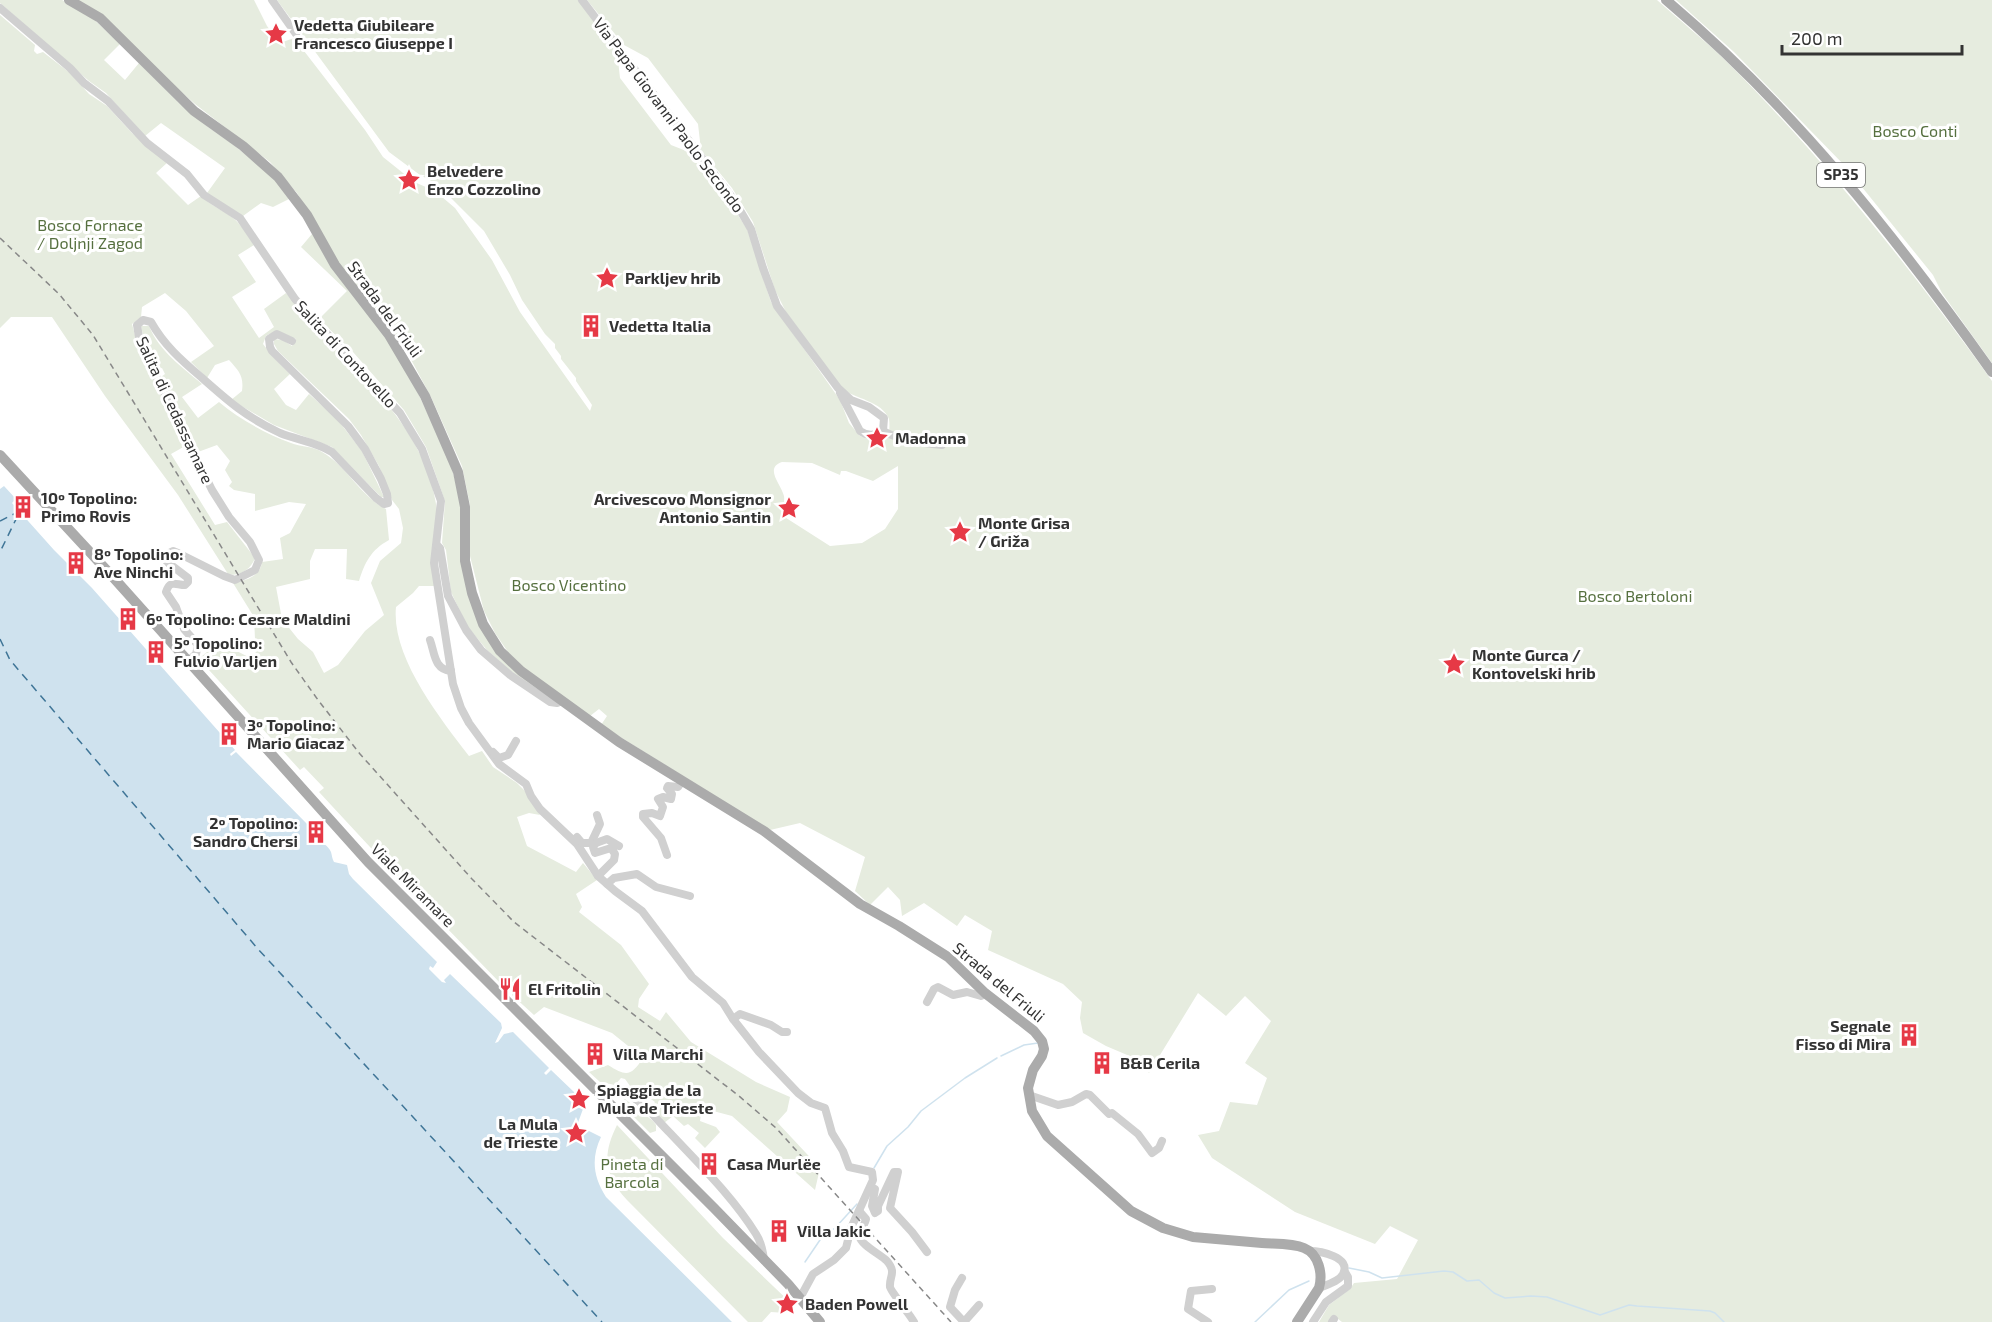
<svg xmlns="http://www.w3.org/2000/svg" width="1992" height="1322" viewBox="0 0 1992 1322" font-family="'Exo 2',sans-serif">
	<rect width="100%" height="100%" fill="#fff"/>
	<g fill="#e6ecdf" fill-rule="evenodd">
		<path d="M 0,0 L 62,0 L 85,11 L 120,44 L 104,60 L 125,80 L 139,63 L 179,103 L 208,127 L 235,146 L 274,178 L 289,199 L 273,207 L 261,203 L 243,216 C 231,207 217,203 207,193 L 225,168 L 161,123 L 145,136 L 106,93 L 89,81 L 0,3 Z"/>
		<path d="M 78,0 L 254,0 L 267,26 L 280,43 L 294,38 L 365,130 L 383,157 L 408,177 L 406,182 L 412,181 L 435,191 L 455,208 L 492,260 L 520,312 L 590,411 L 592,405 L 576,381 L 576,378 L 561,359 L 561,356 L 555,348 L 555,344 L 545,334 L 522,300 L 510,275 L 484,231 L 437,184 L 420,175 L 389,152 L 277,0 L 578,0 L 617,51 L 620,78 L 671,145 L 694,154 L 716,182 L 747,229 L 771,302 L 840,400 L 849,423 L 860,436 L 868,438 L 880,436 L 889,438 C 889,432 890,425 889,419 C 882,401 855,399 841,388 L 786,312 L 775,290 L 753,222 L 732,188 L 701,150 L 698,124 L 648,58 L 624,45 L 587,0 L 1657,0 C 1680,21 1706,41 1728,63 C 1826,161 1911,269 1992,381 L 1992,1322 L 1342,1322 L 1333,1315 L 1328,1322 L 1319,1322 L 1329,1305 L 1350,1289 L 1354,1283 L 1397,1279 L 1418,1240 L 1390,1226 L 1375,1244 L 1295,1212 L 1212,1158 L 1198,1135 L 1219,1131 L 1230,1102 L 1257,1105 L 1267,1078 L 1245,1063 L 1271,1021 L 1245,996 L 1226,1016 L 1198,993 L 1149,1073 L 1139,1060 L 1106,1046 L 1083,1033 L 1080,1018 L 1082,1002 L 1063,984 L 988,950 L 992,931 L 965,915 L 957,926 L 924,903 L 902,916 L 900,900 L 888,887 L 870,905 L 855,891 L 865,857 L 800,823 L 770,830 L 601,725 L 607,716 L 599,709 L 590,716 L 525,669 L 508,652 L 495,633 L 484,611 L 470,556 L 470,505 L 462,466 L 431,397 L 407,352 L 384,318 L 340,266 L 297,193 L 270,162 L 195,104 ZM 782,462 L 812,463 L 840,475 L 841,471 L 846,471 L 873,481 L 898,466 L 898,509 L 885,529 L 862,543 L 830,546 L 783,516 C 782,510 785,501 784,496 C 781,484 764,468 782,462 Z"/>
		<path d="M 1676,0 L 1992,0 L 1992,363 L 1942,293 L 1933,275 L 1845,166 L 1734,52 Z"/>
		<path d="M 0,15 L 35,45 L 34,51 L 37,54 L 43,52 L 70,73 L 89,94 L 107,106 L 132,133 L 168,162 L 156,173 L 188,205 L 201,196 C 211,206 223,210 233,218 C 242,225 248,236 254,245 L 238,255 L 256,282 L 232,297 L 259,338 L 274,327 L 264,309 L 286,293 C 307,316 328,338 349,361 C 387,402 427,445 436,504 C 440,530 435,560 434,586 L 419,586 L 413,593 L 396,607 C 391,657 440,718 469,756 L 482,751 L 493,767 L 517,783 L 526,792 L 540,815 L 529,813 L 517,817 L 527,846 L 576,872 L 583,863 L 597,880 L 576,894 L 582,907 L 579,912 L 621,945 L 649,984 L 639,999 L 638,1007 L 660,1021 L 666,1012 L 691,1042 L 756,1082 L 790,1097 L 787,1111 L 777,1122 L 820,1168 L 815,1190 L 732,1116 L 702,1108 L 700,1121 L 716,1127 L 720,1132 L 705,1148 L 695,1138 L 699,1133 L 688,1124 L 684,1126 L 673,1116 L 664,1123 L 651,1108 L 655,1102 L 644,1094 L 640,1099 L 631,1093 L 633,1090 L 625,1079 L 621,1078 L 615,1085 L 600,1082 L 589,1072 L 608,1065 C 627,1077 631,1076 643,1058 L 612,1033 L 544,1007 L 534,1015 L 512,995 L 515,991 L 508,983 L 504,987 L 408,888 L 319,792 L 324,788 L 304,767 L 300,770 L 199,659 C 220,637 234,650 256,661 L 254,617 L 233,583 C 246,580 260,577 262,562 L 283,559 L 280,538 L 290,533 L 306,504 L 289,502 L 255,511 L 255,494 L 234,490 L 229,486 L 232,482 L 225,470 L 230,461 L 217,445 L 198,452 L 161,377 L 165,374 L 162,368 L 158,369 L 145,344 L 141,326 L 149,326 C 159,351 182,367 202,384 L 182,397 L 198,418 L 219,402 C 239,419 266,434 291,443 C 300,447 313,446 322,452 C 347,466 360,496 386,509 L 389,540 C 371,550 365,562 359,581 L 346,579 L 347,549 L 315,549 L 310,561 L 310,579 L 276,587 L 282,619 L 298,639 L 313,652 L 324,673 L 338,665 L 365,631 L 384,615 L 371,583 L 380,561 L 401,543 L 403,528 L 399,509 L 392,500 L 379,466 L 361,435 L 349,419 L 278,351 L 274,344 L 274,339 L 283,340 L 292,346 L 296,339 C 284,334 277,329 266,336 L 263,344 L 274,358 L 290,374 L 274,389 L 286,405 L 296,410 L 309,394 L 337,419 L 362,451 L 384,497 L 381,497 L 332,447 L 274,425 L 231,400 L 242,391 C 244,376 239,371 229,360 L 215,365 L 207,378 L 191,362 L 214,346 L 186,311 L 165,293 L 142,307 L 141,317 L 132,324 L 135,335 L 187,445 L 171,454 L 215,525 L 227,522 L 255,558 C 251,569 240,577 228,574 L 178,495 L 105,396 L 52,317 L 11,317 L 0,328 Z"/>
		<path d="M 312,234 L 387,339 L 417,391 L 450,462 L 461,502 L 480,624 C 494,657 523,677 550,700 L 511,671 L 487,650 L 467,626 L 451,592 L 446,550 L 442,543 L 445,501 L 426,447 L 404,410 L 353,352 L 319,319 L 347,291 L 301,247 Z"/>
		<path d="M 625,1099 L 653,1121 L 656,1125 L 656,1131 L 650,1133 L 620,1103 Z"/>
		<path d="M 617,1125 L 723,1238 L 795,1307 L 786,1313 L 771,1312 L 762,1322 L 748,1322 L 627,1200 C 604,1175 602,1155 617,1125 Z"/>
	</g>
	<path fill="#cfe2ee" d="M 4,486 L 16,499 L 12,503 L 54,550 L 92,588 L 235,750 L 230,754 L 231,756 L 236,752 L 309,826 C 310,845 325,838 331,852 C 332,855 332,859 334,862 L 347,865 L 349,874 L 353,879 L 437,962 L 433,968 L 430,966 L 429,969 L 442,982 L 446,983 L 444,980 L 450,974 L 501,1023 L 502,1028 L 495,1043 L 498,1042 L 504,1034 L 513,1032 L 549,1068 L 544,1073 L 546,1075 L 551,1070 L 574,1092 L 583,1109 L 572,1139 L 574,1141 L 581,1127 L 601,1137 C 591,1158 593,1177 606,1197 L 732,1322 L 0,1322 L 0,489 Z"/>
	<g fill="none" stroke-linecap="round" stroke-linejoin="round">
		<g stroke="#cfe2ee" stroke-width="1.5">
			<path d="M 1001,1056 L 1024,1045 L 1038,1043"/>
			<path d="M 874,1168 L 887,1146 L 908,1127 L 921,1111 L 965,1078 L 997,1058"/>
			<path d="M 805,1262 L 822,1237 L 835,1228 L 857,1204"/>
			<path d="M 1349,1268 L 1369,1272 L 1382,1278 L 1444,1271 L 1453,1272 L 1467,1281 L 1479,1280 L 1494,1293 L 1505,1298 L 1531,1296 L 1547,1297 L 1600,1315 L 1629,1305 L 1637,1306 L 1710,1311 L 1715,1313 L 1724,1322"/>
			<path d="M 1255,1322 L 1289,1290 L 1309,1281"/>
		</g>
		<g stroke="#3f7597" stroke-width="1.5" stroke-dasharray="8 6" stroke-linecap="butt">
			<path d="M 0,521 L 20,511 L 0,552"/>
			<path d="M 0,639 L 10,660 L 258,949 L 602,1322"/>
		</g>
		<g stroke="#d0d0d0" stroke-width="8">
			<path d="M 272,0 L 296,34"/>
			<path d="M 582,0 L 734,200 L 751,229 L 763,268 L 777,306 L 838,388 L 851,400 L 869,407 L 884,418 L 883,431"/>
			<path d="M 0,8 L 70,68 L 84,83 L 108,101 L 147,143 L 187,174 L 204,195 L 240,218 L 295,299 L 400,413 L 422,449 L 441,501 L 434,563 L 453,684 L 461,708 L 469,723 L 499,764 L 526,784 L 531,796 L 540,809 L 577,844 L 598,876 L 615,891 L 642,911 L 692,977 L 723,1003 L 733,1019 L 759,1052 L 798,1093 L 811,1103 L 825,1108 L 832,1133 L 843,1151 L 849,1167 L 872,1172 L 873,1180 L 851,1228 L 846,1248 L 834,1260 L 813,1274 L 800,1298"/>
			<path d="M 840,393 L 860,431 C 867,436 875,436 883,431"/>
			<path d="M 883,431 C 902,441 920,443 942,445"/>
			<path d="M 437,545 L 440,548 L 448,596 L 466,630 L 481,650 L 510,675 L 550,702 L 557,703 L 562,701"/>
			<path d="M 430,640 C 435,654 434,669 451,671"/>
			<path d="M 188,661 L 196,654 L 198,645 L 184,629 L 176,607 L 166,592 C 170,579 176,585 185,585 L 188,582 L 188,578 L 167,562 L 167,554 L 173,551 L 178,553 L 224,576 L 235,580 L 255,570 L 259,560 L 250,542 L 229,517 L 212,490 L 140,343 L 137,325 L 143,320 L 151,322 C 164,345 181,360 201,377 C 228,401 246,417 280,433 C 297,440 316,442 332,452 L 376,498 L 384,504 L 388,503 L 387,494 L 381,479 L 365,449 L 348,426 L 272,351 L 270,347 L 269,339 L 277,334 L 292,341"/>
			<path d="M 493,752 L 499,758 L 508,755 L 516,741"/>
			<path d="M 577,837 L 582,843 L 591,843 L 600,824 L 597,815"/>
			<path d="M 667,855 L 661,838 L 643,817 L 643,814 L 652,813 L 660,816 L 663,807 L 658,799 L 663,797 L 671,799 L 672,794 L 667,788 L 668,786 L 678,787 L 682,781"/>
			<path d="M 598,876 L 614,860 L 615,854 L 611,848 L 595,853 L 593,847 L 596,843 L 607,839 L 619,846"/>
			<path d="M 607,884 L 614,878 L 637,874 L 656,887 L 690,896"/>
			<path d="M 927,1002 L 934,989 L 938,987 L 953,995 L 967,992 L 981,996 L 985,993"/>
			<path d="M 733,1019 L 740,1014 L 771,1025 L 782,1032 L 787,1032"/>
			<path d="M 600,1094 C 607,1091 614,1088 622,1091 C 642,1100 655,1118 670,1133 C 700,1165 733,1197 756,1234 C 761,1242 763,1250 764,1260"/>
			<path d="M 1029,1095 L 1058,1105 L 1072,1102 L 1086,1094 L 1090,1095 L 1109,1114 L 1112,1113 L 1138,1134 L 1152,1153 L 1159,1148 L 1162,1141"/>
			<path d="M 871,1187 L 875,1189 L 872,1206 L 875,1213 L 878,1211 L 878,1206 L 894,1172 L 898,1172 L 890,1208 L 912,1232 L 927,1252"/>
			<path d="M 859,1211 L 866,1219 C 865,1225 859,1231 860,1237 C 860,1244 881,1255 887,1261 C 897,1273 889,1276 890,1287 C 891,1292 909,1313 914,1322"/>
			<path d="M 1309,1251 C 1320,1251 1352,1257 1343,1274 C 1340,1281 1326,1285 1319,1288"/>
			<path d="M 962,1278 L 955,1290 L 950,1307 L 964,1322"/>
			<path d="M 964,1322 L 979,1305"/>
			<path d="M 1208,1322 L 1188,1309 L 1191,1291 L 1212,1289"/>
			<path d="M 1313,1322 L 1326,1302 L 1348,1286 L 1348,1277 L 1345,1272"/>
			<path d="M 1332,1322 L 1334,1319"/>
		</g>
		<g stroke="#ababab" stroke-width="10">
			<path d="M 69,0 L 100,18 L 194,111 L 243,146 L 278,177 L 307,215 L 335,265 L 389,335 L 425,396 L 458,472 L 465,507 L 465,561 L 472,593 L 483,624 L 500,651 L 521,671 L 619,742 L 764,831 L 860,904 L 899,926 L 948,957 L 985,993 L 1034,1031 L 1042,1041 L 1044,1049 L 1042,1056 L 1033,1070 L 1028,1088 L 1032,1111 L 1047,1136 L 1131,1211 L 1163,1228 L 1193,1237 C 1216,1239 1239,1241 1262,1243 C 1275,1244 1292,1243 1304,1248 C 1319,1254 1323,1274 1319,1288 L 1297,1322"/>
			<path d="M 1666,0 C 1793,107 1896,237 1992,372"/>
			<path d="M 0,455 L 112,576 L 368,862 L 714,1208 L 788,1284 L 820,1322"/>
		</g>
		<path stroke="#888" stroke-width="1.5" stroke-dasharray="6 4.5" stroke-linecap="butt" d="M 0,238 L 59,294 L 93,335 L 291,662 L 318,700 L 360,754 L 472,879 L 514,922 L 739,1096 L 776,1128 L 951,1322"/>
	</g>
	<defs>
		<g id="sight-bare" transform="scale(1.8)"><path d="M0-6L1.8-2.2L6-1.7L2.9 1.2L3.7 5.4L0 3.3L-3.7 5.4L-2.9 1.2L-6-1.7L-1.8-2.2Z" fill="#e63946" stroke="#fff" stroke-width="2.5" paint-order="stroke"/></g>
		<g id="building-bare" transform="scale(1.8)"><path d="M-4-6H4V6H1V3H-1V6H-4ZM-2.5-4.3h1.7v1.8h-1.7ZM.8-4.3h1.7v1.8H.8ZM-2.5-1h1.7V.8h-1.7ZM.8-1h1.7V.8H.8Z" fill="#e63946" stroke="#fff" stroke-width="2.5" paint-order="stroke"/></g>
		<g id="restaurant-bare" transform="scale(1.8)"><path d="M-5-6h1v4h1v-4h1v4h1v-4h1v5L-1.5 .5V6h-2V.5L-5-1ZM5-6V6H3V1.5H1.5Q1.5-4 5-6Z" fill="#e63946" stroke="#fff" stroke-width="2.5" paint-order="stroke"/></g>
	</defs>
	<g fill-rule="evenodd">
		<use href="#sight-bare" x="276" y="34"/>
		<use href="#sight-bare" x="409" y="180"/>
		<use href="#sight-bare" x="607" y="278"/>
		<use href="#building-bare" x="591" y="326"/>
		<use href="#sight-bare" x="877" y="438"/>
		<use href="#building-bare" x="23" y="507"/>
		<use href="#sight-bare" x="789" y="508"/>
		<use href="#sight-bare" x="960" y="532"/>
		<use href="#building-bare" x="76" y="563"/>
		<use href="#building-bare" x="128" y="619"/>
		<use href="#building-bare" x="156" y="652"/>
		<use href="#sight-bare" x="1454" y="664"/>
		<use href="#building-bare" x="229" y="734"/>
		<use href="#building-bare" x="316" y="832"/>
		<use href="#restaurant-bare" x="510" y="989"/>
		<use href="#building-bare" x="1909" y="1035"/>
		<use href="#building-bare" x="595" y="1054"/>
		<use href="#building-bare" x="1102" y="1063"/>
		<use href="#sight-bare" x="579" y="1099"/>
		<use href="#sight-bare" x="576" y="1133"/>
		<use href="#building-bare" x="709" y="1164"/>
		<use href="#building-bare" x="779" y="1231"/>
		<use href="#sight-bare" x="787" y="1304"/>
	</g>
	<g text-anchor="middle" stroke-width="6" stroke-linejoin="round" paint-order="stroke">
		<rect fill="#fff" stroke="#707070" stroke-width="1.5" x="1817" y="163" width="48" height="24" rx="4.5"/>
		<g font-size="15" font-weight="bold" fill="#333">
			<text x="1841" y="180">SP35</text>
		</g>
		<g font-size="16" font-weight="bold" fill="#333" stroke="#fff" text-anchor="start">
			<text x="294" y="31">Vedetta Giubileare<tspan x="294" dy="18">Francesco Giuseppe I</tspan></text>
			<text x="427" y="177">Belvedere<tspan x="427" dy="18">Enzo Cozzolino</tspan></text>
			<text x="625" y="284">Parkljev hrib</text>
			<text x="609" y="332">Vedetta Italia</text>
			<text x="895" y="444">Madonna</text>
			<text x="41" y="504">10º Topolino:<tspan x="41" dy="18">Primo Rovis</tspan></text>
			<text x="771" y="505" text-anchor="end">Arcivescovo Monsignor<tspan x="771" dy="18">Antonio Santin</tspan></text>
			<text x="978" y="529">Monte Grisa<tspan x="978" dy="18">/ Griža</tspan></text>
			<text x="94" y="560">8º Topolino:<tspan x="94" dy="18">Ave Ninchi</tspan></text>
			<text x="146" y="625">6º Topolino: Cesare Maldini</text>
			<text x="174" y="649">5º Topolino:<tspan x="174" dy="18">Fulvio Varljen</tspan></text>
			<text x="1472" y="661">Monte Gurca /<tspan x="1472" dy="18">Kontovelski hrib</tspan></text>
			<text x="247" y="731">3º Topolino:<tspan x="247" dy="18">Mario Giacaz</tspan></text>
			<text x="298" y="829" text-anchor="end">2º Topolino:<tspan x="298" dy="18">Sandro Chersi</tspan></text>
			<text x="528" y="995">El Fritolin</text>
			<text x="1891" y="1032" text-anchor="end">Segnale<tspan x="1891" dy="18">Fisso di Mira</tspan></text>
			<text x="613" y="1060">Villa Marchi</text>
			<text x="1120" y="1069">B&amp;B Cerila</text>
			<text x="597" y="1096">Spiaggia de la<tspan x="597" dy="18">Mula de Trieste</tspan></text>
			<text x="558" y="1130" text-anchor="end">La Mula<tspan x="558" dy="18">de Trieste</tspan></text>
			<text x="727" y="1170">Casa Murlëe</text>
			<text x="797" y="1237">Villa Jakic</text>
			<text x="805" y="1310">Baden Powell</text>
		</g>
		<g font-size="16" fill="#333" stroke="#fff">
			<text transform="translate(669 115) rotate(53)" y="6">Via Papa Giovanni Paolo Secondo</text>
			<text transform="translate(385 309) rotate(54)" y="6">Strada del Friuli</text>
			<text transform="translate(346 354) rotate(47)" y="6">Salita di Contovello</text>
			<text transform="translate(175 410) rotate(65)" y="6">Salita di Cedassamare</text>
			<text transform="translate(413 885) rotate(45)" y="6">Viale Miramare</text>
			<text transform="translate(999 982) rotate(40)" y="6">Strada del Friuli</text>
		</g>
		<g font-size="16" fill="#56703f" stroke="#fff">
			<text x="1915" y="137">Bosco Conti</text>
			<text x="90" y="231">Bosco Fornace<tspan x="90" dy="18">/ Doljnji Zagod</tspan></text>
			<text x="569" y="591">Bosco Vicentino</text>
			<text x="1635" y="602">Bosco Bertoloni</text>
			<text x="632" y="1170">Pineta di<tspan x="632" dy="18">Barcola</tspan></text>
		</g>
	</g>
	<path d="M1782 45v9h180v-9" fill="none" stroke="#333333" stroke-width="3"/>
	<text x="1791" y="45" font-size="18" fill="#333333" stroke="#ffffff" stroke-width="4.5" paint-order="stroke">200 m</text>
</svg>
